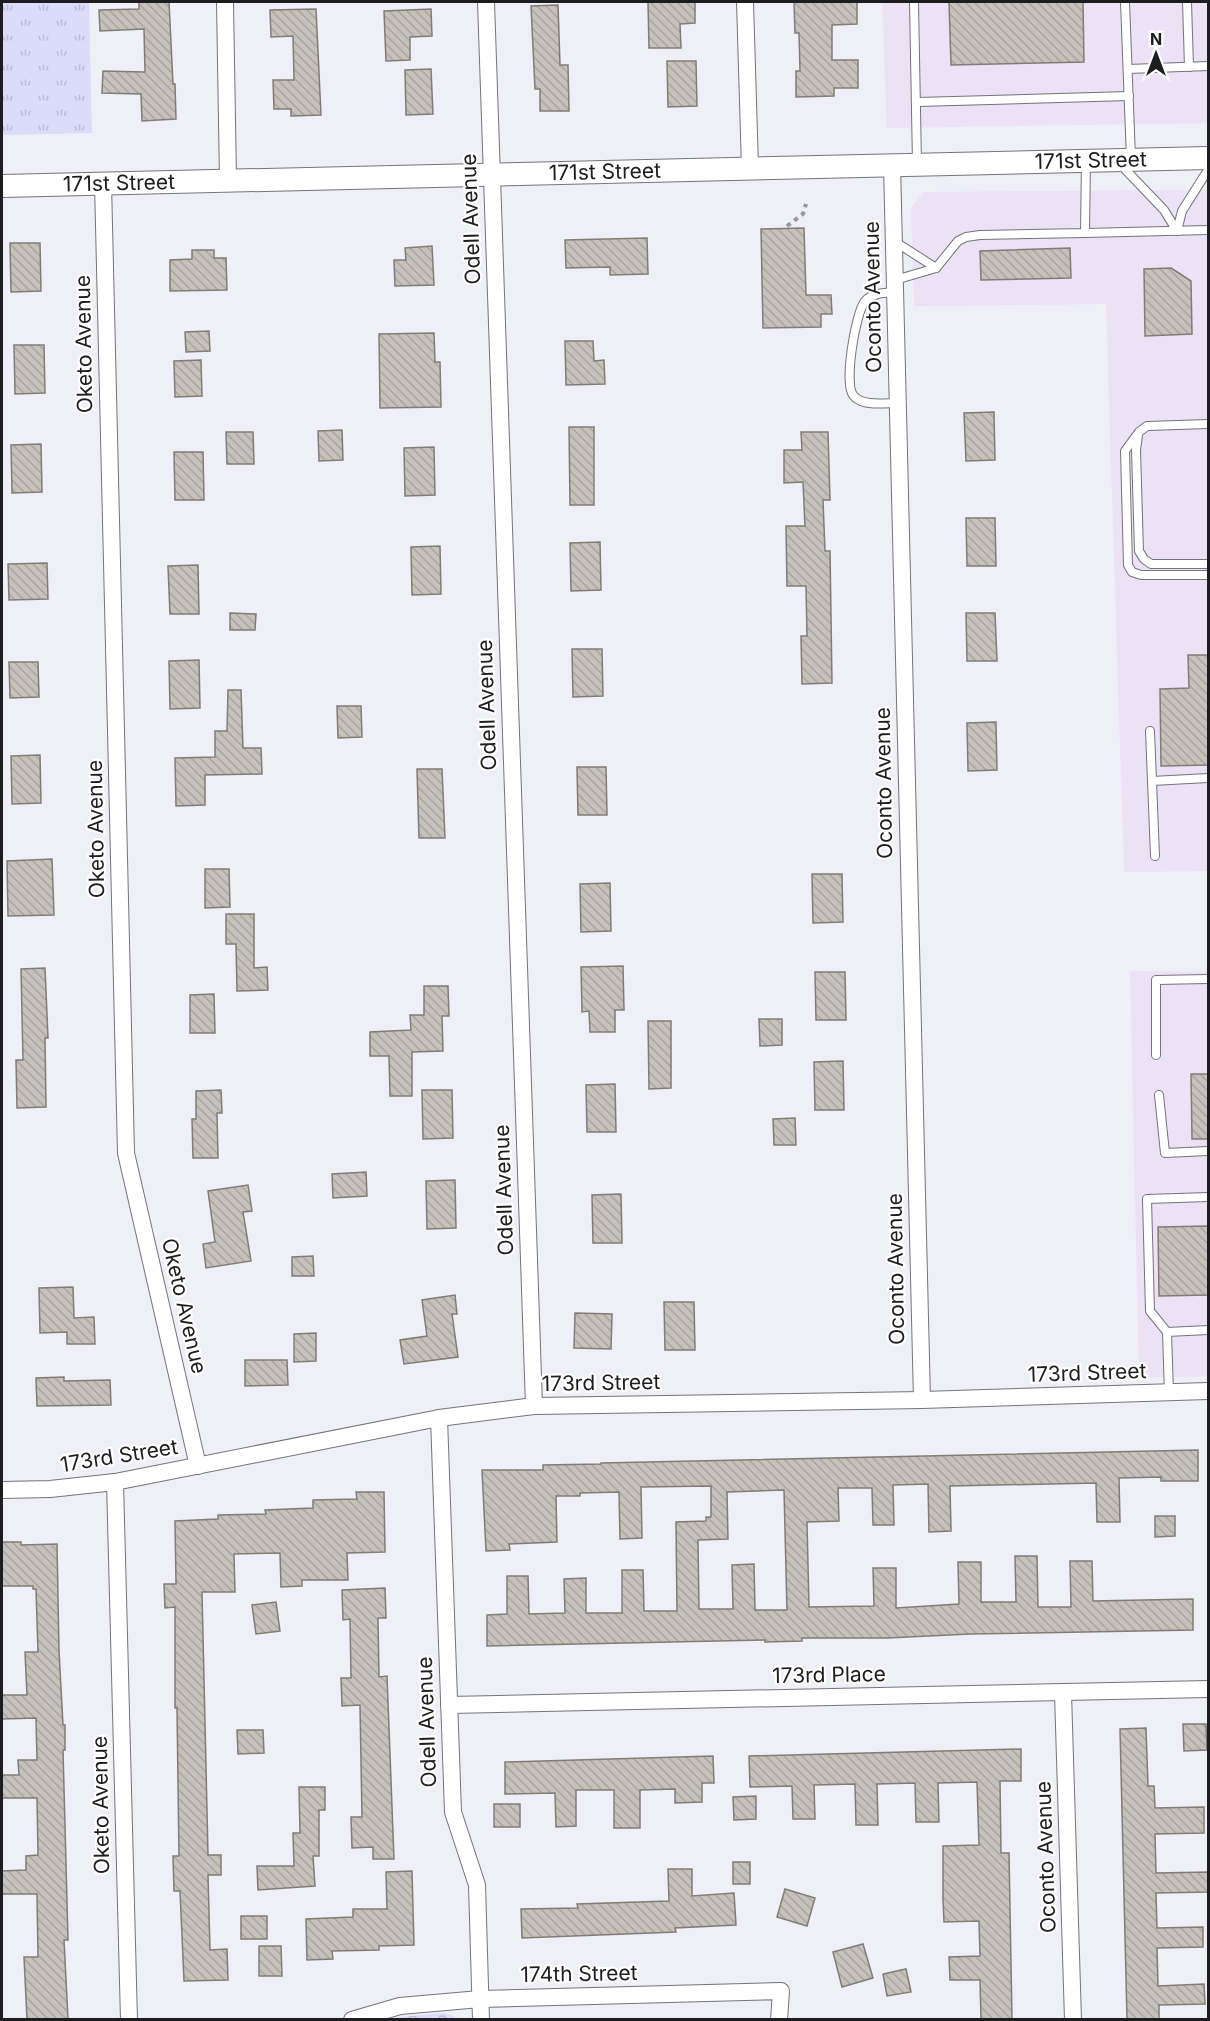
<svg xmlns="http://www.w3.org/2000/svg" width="1210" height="2021" viewBox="0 0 1210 2021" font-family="Inter,sans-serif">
	<defs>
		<pattern id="grass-tufts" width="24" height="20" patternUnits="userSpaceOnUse" patternTransform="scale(1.5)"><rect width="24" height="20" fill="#dadcfa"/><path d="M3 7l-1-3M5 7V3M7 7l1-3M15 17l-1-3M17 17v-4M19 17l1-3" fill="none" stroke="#bbbcd6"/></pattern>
		<pattern id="park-crowns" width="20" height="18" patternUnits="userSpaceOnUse" patternTransform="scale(1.5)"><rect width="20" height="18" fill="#dadcfa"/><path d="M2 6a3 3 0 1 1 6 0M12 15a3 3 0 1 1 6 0" fill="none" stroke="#bbbcd6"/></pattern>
		<pattern id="building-back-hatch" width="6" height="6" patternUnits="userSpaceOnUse" patternTransform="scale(1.5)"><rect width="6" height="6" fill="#c7c1bb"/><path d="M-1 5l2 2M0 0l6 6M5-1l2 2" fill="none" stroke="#aaa5a0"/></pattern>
	</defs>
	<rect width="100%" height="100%" fill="#eeeff7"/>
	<g fill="#ece1f5">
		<path d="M 882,2 L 1208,2 L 1208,123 L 887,128 Z"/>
		<path d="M 1208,190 L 1208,871 L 1124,872 L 1106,304 L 914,306 L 911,208 L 924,192 Z"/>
		<path d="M 1130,971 L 1208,972 L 1208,1376 L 1139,1378 Z"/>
	</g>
	<path fill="url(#grass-tufts)" d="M 2,2 L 89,2 L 92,133 L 2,135 Z"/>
	<path fill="url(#park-crowns)" d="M 442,2013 L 453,2016 L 458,2019 L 369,2020 Z"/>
	<g fill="url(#building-back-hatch)" stroke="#817c76" stroke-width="1.5" fill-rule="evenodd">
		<path d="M 139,2 L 169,2 L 173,84 L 175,84 L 176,119 L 142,121 L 141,94 L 102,93 L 103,71 L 145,72 L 144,29 L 100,31 L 99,10 L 139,9 Z"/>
		<path d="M 648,2 L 695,2 L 695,23 L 680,24 L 681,48 L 649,48 Z"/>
		<path d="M 794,2 L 857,2 L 857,24 L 832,25 L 832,60 L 858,60 L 858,88 L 834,88 L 834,96 L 796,97 L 796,71 L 800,71 L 799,33 L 795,33 Z"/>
		<path d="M 949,2 L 1083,2 L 1084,62 L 951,65 Z"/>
		<path d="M 558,5 L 560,65 L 568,65 L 569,111 L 540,111 L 540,89 L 535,89 L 531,6 Z"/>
		<path d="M 316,9 L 321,115 L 291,116 L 291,109 L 274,109 L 273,80 L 294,80 L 293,36 L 271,37 L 270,10 Z"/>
		<path d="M 431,9 L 432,36 L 410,37 L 410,60 L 386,61 L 384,11 Z"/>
		<path d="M 667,61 L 696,61 L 697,106 L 668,107 Z"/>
		<path d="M 431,69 L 433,114 L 406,115 L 405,70 Z"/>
		<path d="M 804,228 L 806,295 L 831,295 L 832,314 L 821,314 L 821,327 L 763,328 L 761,229 Z"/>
		<path d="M 647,238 L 648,274 L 610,275 L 610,267 L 566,268 L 565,240 Z"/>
		<path d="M 10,243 L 40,243 L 41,291 L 11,292 Z"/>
		<path d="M 432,246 L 434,285 L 395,286 L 394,260 L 406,260 L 405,248 Z"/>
		<path d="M 1070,248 L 1071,278 L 981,280 L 980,251 Z"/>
		<path d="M 192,250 L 214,250 L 214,258 L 226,258 L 227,290 L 170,291 L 170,260 L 192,259 Z"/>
		<path d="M 1171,268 L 1191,281 L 1192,334 L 1145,336 L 1144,269 Z"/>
		<path d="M 209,331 L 210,351 L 186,352 L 185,332 Z"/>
		<path d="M 434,333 L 435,362 L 440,362 L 441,407 L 380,408 L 379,334 Z"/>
		<path d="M 565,341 L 593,341 L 594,361 L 604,360 L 605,384 L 566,385 Z"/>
		<path d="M 14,345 L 44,345 L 45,393 L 15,394 Z"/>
		<path d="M 201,360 L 202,396 L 175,397 L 174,361 Z"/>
		<path d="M 994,412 L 995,460 L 966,461 L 964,413 Z"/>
		<path d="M 569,427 L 594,427 L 594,505 L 570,505 Z"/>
		<path d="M 342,430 L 343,460 L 319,461 L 318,431 Z"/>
		<path d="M 226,432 L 253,432 L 254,464 L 227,464 Z"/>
		<path d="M 801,432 L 828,432 L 830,500 L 823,500 L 825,551 L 830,551 L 832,683 L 802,684 L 801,636 L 807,636 L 806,586 L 787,586 L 786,526 L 805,526 L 803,482 L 784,483 L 784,450 L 802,450 Z"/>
		<path d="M 41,444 L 42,492 L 12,493 L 11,445 Z"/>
		<path d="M 434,447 L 435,495 L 405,496 L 404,448 Z"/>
		<path d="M 174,452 L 203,452 L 204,500 L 175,500 Z"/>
		<path d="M 966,518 L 995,518 L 996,566 L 967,566 Z"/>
		<path d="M 600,542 L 601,590 L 571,591 L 570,543 Z"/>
		<path d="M 440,546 L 441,594 L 412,595 L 411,547 Z"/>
		<path d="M 47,563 L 48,599 L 9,600 L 8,564 Z"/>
		<path d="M 198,565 L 199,614 L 170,614 L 168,566 Z"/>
		<path d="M 230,613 L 256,614 L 255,630 L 230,630 Z"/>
		<path d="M 966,613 L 995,613 L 997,661 L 967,661 Z"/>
		<path d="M 572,649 L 602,649 L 603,696 L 573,697 Z"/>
		<path d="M 1188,655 L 1209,655 L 1209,765 L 1161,766 L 1160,689 L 1189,688 Z"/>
		<path d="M 199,660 L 200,708 L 170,709 L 169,661 Z"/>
		<path d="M 9,662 L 38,662 L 39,697 L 10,698 Z"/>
		<path d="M 228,690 L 241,690 L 243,748 L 261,748 L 262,774 L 205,775 L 205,805 L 176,806 L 175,758 L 215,757 L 215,731 L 227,731 Z"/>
		<path d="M 337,706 L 361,706 L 362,737 L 338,738 Z"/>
		<path d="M 996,722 L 997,770 L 968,771 L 967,723 Z"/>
		<path d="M 40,755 L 41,803 L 12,804 L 11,756 Z"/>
		<path d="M 577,767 L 606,767 L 607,815 L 578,815 Z"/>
		<path d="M 417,769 L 442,769 L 445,838 L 419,838 Z"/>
		<path d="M 52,859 L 54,915 L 8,916 L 7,861 Z"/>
		<path d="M 205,869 L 229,869 L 230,907 L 205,908 Z"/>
		<path d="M 812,874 L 842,874 L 843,922 L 813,923 Z"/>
		<path d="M 610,883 L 611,931 L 581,932 L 580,884 Z"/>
		<path d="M 226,914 L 254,914 L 254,968 L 267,967 L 268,990 L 237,991 L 236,944 L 226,944 Z"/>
		<path d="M 623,966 L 624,1010 L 615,1010 L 615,1032 L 590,1032 L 589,1011 L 582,1012 L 581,967 Z"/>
		<path d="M 45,968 L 48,1038 L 45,1038 L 46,1107 L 17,1108 L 16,1060 L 23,1060 L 21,969 Z"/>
		<path d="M 815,972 L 845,972 L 846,1020 L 816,1020 Z"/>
		<path d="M 424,986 L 448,986 L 449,1016 L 442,1016 L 443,1051 L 412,1052 L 412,1096 L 390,1096 L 389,1056 L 370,1056 L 370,1032 L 411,1030 L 410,1015 L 424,1015 Z"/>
		<path d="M 214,994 L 215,1033 L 190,1033 L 190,995 Z"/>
		<path d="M 759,1019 L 782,1019 L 782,1045 L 760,1046 Z"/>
		<path d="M 648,1021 L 671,1021 L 671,1088 L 649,1089 Z"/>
		<path d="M 843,1061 L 844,1110 L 815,1110 L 814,1062 Z"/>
		<path d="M 1191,1074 L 1209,1074 L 1209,1139 L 1192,1139 Z"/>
		<path d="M 615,1084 L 616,1132 L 587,1132 L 586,1085 Z"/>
		<path d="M 221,1090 L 222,1113 L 217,1113 L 218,1158 L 193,1158 L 192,1119 L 196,1119 L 196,1091 Z"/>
		<path d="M 422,1090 L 452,1090 L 453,1138 L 423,1139 Z"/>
		<path d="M 795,1118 L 796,1145 L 774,1145 L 773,1119 Z"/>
		<path d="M 366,1172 L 367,1196 L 333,1198 L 332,1174 Z"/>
		<path d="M 455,1180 L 456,1228 L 427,1229 L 426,1181 Z"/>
		<path d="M 248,1185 L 252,1211 L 243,1212 L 251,1261 L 206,1268 L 203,1244 L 215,1242 L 208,1191 Z"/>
		<path d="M 621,1194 L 622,1243 L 593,1243 L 592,1195 Z"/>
		<path d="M 1209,1226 L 1209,1295 L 1159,1296 L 1158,1227 Z"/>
		<path d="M 313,1256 L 314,1276 L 292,1276 L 292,1257 Z"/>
		<path d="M 73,1287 L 74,1318 L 94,1317 L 95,1344 L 67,1344 L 67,1332 L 40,1333 L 39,1288 Z"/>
		<path d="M 455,1295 L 457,1314 L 452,1314 L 458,1357 L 404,1364 L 400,1340 L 427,1336 L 422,1300 Z"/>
		<path d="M 664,1302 L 694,1302 L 695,1350 L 665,1350 Z"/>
		<path d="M 575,1313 L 612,1314 L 611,1349 L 574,1348 Z"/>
		<path d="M 316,1333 L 316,1361 L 294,1362 L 294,1334 Z"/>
		<path d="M 245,1360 L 287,1360 L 288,1385 L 245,1386 Z"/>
		<path d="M 64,1377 L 64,1381 L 110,1380 L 111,1405 L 37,1406 L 36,1378 Z"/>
		<path d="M 1198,1450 L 1198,1481 L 1161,1481 L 1161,1477 L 1119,1478 L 1120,1522 L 1097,1522 L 1096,1483 L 950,1486 L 951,1531 L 929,1532 L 928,1484 L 893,1485 L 894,1525 L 873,1525 L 872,1488 L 838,1488 L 839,1521 L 807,1522 L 809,1607 L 874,1606 L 873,1568 L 896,1568 L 896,1608 L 959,1604 L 958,1562 L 981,1562 L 981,1602 L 1016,1602 L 1015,1556 L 1037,1556 L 1038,1607 L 1071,1607 L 1070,1561 L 1092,1561 L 1093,1601 L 1193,1599 L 1193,1630 L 970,1634 L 887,1638 L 802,1638 L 802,1641 L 765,1642 L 765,1640 L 487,1646 L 487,1615 L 507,1614 L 507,1576 L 528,1576 L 529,1614 L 565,1613 L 564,1579 L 586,1578 L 586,1613 L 622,1613 L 622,1570 L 643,1570 L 644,1611 L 677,1611 L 676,1522 L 706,1521 L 706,1517 L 711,1517 L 711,1486 L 641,1487 L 642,1538 L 620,1539 L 619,1492 L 580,1493 L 580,1496 L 556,1496 L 557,1542 L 509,1544 L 510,1550 L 486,1551 L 482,1470 L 543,1470 L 543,1465 L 601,1464 L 601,1463 ZM 784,1490 L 787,1610 L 755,1610 L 754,1564 L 732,1565 L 733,1609 L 699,1609 L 698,1540 L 728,1539 L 727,1492 Z"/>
		<path d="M 356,1492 L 384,1492 L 385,1552 L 347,1553 L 348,1580 L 302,1580 L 302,1586 L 281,1587 L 280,1553 L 234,1554 L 235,1592 L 202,1592 L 208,1855 L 221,1855 L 221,1875 L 208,1875 L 210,1950 L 227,1949 L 228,1980 L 184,1981 L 180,1891 L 174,1891 L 173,1856 L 179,1856 L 177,1708 L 175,1708 L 175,1607 L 165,1608 L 164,1584 L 176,1584 L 175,1521 L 218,1519 L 218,1515 L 266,1514 L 265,1510 L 313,1508 L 313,1500 L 357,1499 Z"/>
		<path d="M 1155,1516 L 1175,1516 L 1175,1536 L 1155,1537 Z"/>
		<path d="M 2,1542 L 21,1542 L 21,1545 L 57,1544 L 59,1651 L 63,1725 L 65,1725 L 65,1750 L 63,1750 L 68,1940 L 64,1940 L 68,2019 L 27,2019 L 24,1957 L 38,1957 L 37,1894 L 2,1894 L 2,1871 L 26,1870 L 26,1856 L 38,1855 L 37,1798 L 2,1798 L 2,1775 L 19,1775 L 18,1760 L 37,1760 L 36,1718 L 2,1719 L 2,1695 L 27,1695 L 25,1652 L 38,1652 L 36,1589 L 33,1589 L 33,1586 L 2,1586 Z"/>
		<path d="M 385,1588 L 386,1618 L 378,1618 L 379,1677 L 387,1676 L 394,1859 L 373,1859 L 373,1847 L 352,1848 L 351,1817 L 362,1817 L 360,1705 L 342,1706 L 341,1678 L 351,1678 L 350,1619 L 343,1620 L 342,1590 Z"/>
		<path d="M 276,1602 L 280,1631 L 256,1634 L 252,1605 Z"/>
		<path d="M 1183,1724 L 1206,1724 L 1207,1750 L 1184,1751 Z"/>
		<path d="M 1146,1728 L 1148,1786 L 1154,1786 L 1155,1808 L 1204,1807 L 1204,1833 L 1155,1834 L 1156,1873 L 1209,1872 L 1209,1892 L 1156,1893 L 1157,1928 L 1203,1927 L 1203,1947 L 1157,1948 L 1158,1986 L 1204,1984 L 1205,2004 L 1159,2005 L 1159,2019 L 1127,2019 L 1120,1729 Z"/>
		<path d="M 237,1730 L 263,1730 L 264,1753 L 238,1754 Z"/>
		<path d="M 1021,1749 L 1021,1781 L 1000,1781 L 1001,1853 L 1009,1853 L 1012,2019 L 981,2019 L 980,1980 L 950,1980 L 949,1957 L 980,1956 L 979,1921 L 944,1922 L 943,1899 L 943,1846 L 979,1845 L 977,1782 L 938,1783 L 939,1822 L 916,1822 L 915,1783 L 877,1784 L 878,1825 L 856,1825 L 855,1784 L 814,1785 L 815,1819 L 793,1819 L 792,1786 L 750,1787 L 749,1756 Z"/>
		<path d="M 713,1756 L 714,1783 L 702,1783 L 702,1802 L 675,1803 L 675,1789 L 640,1790 L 640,1828 L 614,1828 L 614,1790 L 576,1790 L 576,1826 L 556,1827 L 555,1793 L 505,1794 L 505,1762 Z"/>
		<path d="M 299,1787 L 325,1787 L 325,1810 L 319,1810 L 319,1856 L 313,1856 L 315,1886 L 258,1890 L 257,1866 L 294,1866 L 293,1833 L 300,1833 Z"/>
		<path d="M 756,1796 L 756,1819 L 734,1820 L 733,1797 Z"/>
		<rect x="494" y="1804" width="26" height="23"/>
		<rect x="733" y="1862" width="17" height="22"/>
		<path d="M 668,1869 L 692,1869 L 692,1896 L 734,1893 L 736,1925 L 675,1928 L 676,1932 L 522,1938 L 521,1909 L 578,1908 L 577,1904 L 669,1901 Z"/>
		<path d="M 412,1871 L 414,1945 L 379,1946 L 379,1950 L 332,1951 L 333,1959 L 307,1960 L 306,1919 L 353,1917 L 353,1909 L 387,1909 L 386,1872 Z"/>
		<path d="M 785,1889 L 815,1898 L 807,1926 L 777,1917 Z"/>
		<rect x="241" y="1916" width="26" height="23"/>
		<path d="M 863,1944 L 873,1978 L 842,1987 L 833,1952 Z"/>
		<path d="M 259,1946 L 281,1946 L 282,1976 L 259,1976 Z"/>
		<path d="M 906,1969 L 911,1992 L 887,1996 L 883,1974 Z"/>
	</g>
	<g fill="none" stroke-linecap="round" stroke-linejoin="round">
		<g stroke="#74747b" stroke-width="10">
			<g id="lane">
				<path d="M 914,2 L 917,164"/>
				<path d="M 1125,2 L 1131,159"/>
				<path d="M 1187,2 L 1189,67"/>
				<path d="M 1128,69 L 1208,66"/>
				<path d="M 917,102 L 1129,96"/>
				<path d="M 1121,165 L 1164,210 L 1177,231"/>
				<path d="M 1177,231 L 1182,211 L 1208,170"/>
				<path d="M 1085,233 L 1208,230"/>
				<path d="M 894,241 L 936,268"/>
				<path d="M 895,280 L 936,268 L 958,241 L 966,237 L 980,235 L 1085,233 L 1086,161"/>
				<path d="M 895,292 C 885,293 872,293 865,301 C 855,314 844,383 853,395 C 862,407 885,403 898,403"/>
				<path d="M 1208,424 L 1147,426 L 1139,432 L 1125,451 L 1128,565 L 1132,572 L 1141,575 L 1208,575"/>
				<path d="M 1138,435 L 1136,450 L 1139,551 L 1144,559 L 1151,564 L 1208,564"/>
				<path d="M 1150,731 L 1152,781"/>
				<path d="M 1155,856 L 1152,781 L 1208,778"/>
				<path d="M 1156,1055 L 1156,980 L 1208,979"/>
				<path d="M 1159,1095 L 1165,1153 L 1208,1151"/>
				<path d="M 1167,1332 L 1150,1311 L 1147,1199 L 1208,1197"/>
				<path d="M 1169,1393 L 1167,1332 L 1208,1330"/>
			</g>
		</g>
		<g stroke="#74747b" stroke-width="18">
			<g id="street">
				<path d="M 225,2 L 228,180"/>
				<path d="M 486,2 L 534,1406"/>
				<path d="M 745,2 L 750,168"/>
				<path d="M 892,165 L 922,1400"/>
				<path d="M 103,183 L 126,1153 L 198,1466"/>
				<path d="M 439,1418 L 453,1812 L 477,1885 L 481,2020"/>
				<path d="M 115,1482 L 129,2020"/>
				<path d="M 2,1490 L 50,1489 L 115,1482 L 439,1418 L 534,1406 L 922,1400 L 1208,1391"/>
				<path d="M 1063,1693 L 1073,2020"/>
				<path d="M 449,1705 L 1208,1689"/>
				<path d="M 352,2020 L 400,2006 L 480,1999 L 781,1991 L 779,2020"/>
			</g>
		</g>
		<g stroke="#74747b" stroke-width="24">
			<g id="secondary">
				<path id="s1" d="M 2,186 L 1208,158"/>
			</g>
		</g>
		<path stroke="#98989e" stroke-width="4" stroke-dasharray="4.5 4.5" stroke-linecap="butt" d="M 787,226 L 803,214 L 806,204"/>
		<use href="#lane" stroke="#fff" stroke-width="8"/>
		<use href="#street" stroke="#fff" stroke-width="16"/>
		<use href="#secondary" stroke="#fff" stroke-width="22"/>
	</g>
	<g text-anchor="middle" stroke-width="4.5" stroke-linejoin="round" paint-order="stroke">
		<g font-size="21" fill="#1d1d20" stroke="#fff">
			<text dy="7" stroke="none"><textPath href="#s1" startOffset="1089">171st Street</textPath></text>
			<text dy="7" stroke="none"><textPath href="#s1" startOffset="603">171st Street</textPath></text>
			<text dy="7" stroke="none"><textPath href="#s1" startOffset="117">171st Street</textPath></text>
			<text transform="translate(471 219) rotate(-92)" y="7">Odell Avenue</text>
			<text transform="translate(873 297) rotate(-91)" y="7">Oconto Avenue</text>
			<text transform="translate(84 344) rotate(-91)" y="7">Oketo Avenue</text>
			<text transform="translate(487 705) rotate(-92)" y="7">Odell Avenue</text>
			<text transform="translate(884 783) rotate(-91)" y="7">Oconto Avenue</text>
			<text transform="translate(96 829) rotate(-91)" y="7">Oketo Avenue</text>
			<text transform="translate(504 1190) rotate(-92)" y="7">Odell Avenue</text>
			<text transform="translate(896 1269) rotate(-91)" y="7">Oconto Avenue</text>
			<text transform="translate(184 1306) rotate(77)" y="7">Oketo Avenue</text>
			<text transform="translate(1087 1373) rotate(-2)" y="7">173rd Street</text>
			<text transform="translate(601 1383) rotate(-1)" y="7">173rd Street</text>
			<text transform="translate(119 1456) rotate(-9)" y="7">173rd Street</text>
			<text transform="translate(829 1675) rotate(-1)" y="7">173rd Place</text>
			<text transform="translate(427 1722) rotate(-92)" y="7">Odell Avenue</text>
			<text transform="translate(101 1805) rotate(-91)" y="7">Oketo Avenue</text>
			<text transform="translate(1046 1857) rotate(-92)" y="7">Oconto Avenue</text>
			<text transform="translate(579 1974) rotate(-1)" y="7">174th Street</text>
		</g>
	</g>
	<rect width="1210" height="2021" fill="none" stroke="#1d1d20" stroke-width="6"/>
	<g transform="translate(1156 54)" stroke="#ffffff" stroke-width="4.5" paint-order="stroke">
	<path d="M0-4.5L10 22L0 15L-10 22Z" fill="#1d1d20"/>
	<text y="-9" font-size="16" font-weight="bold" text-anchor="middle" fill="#1d1d20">N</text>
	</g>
</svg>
